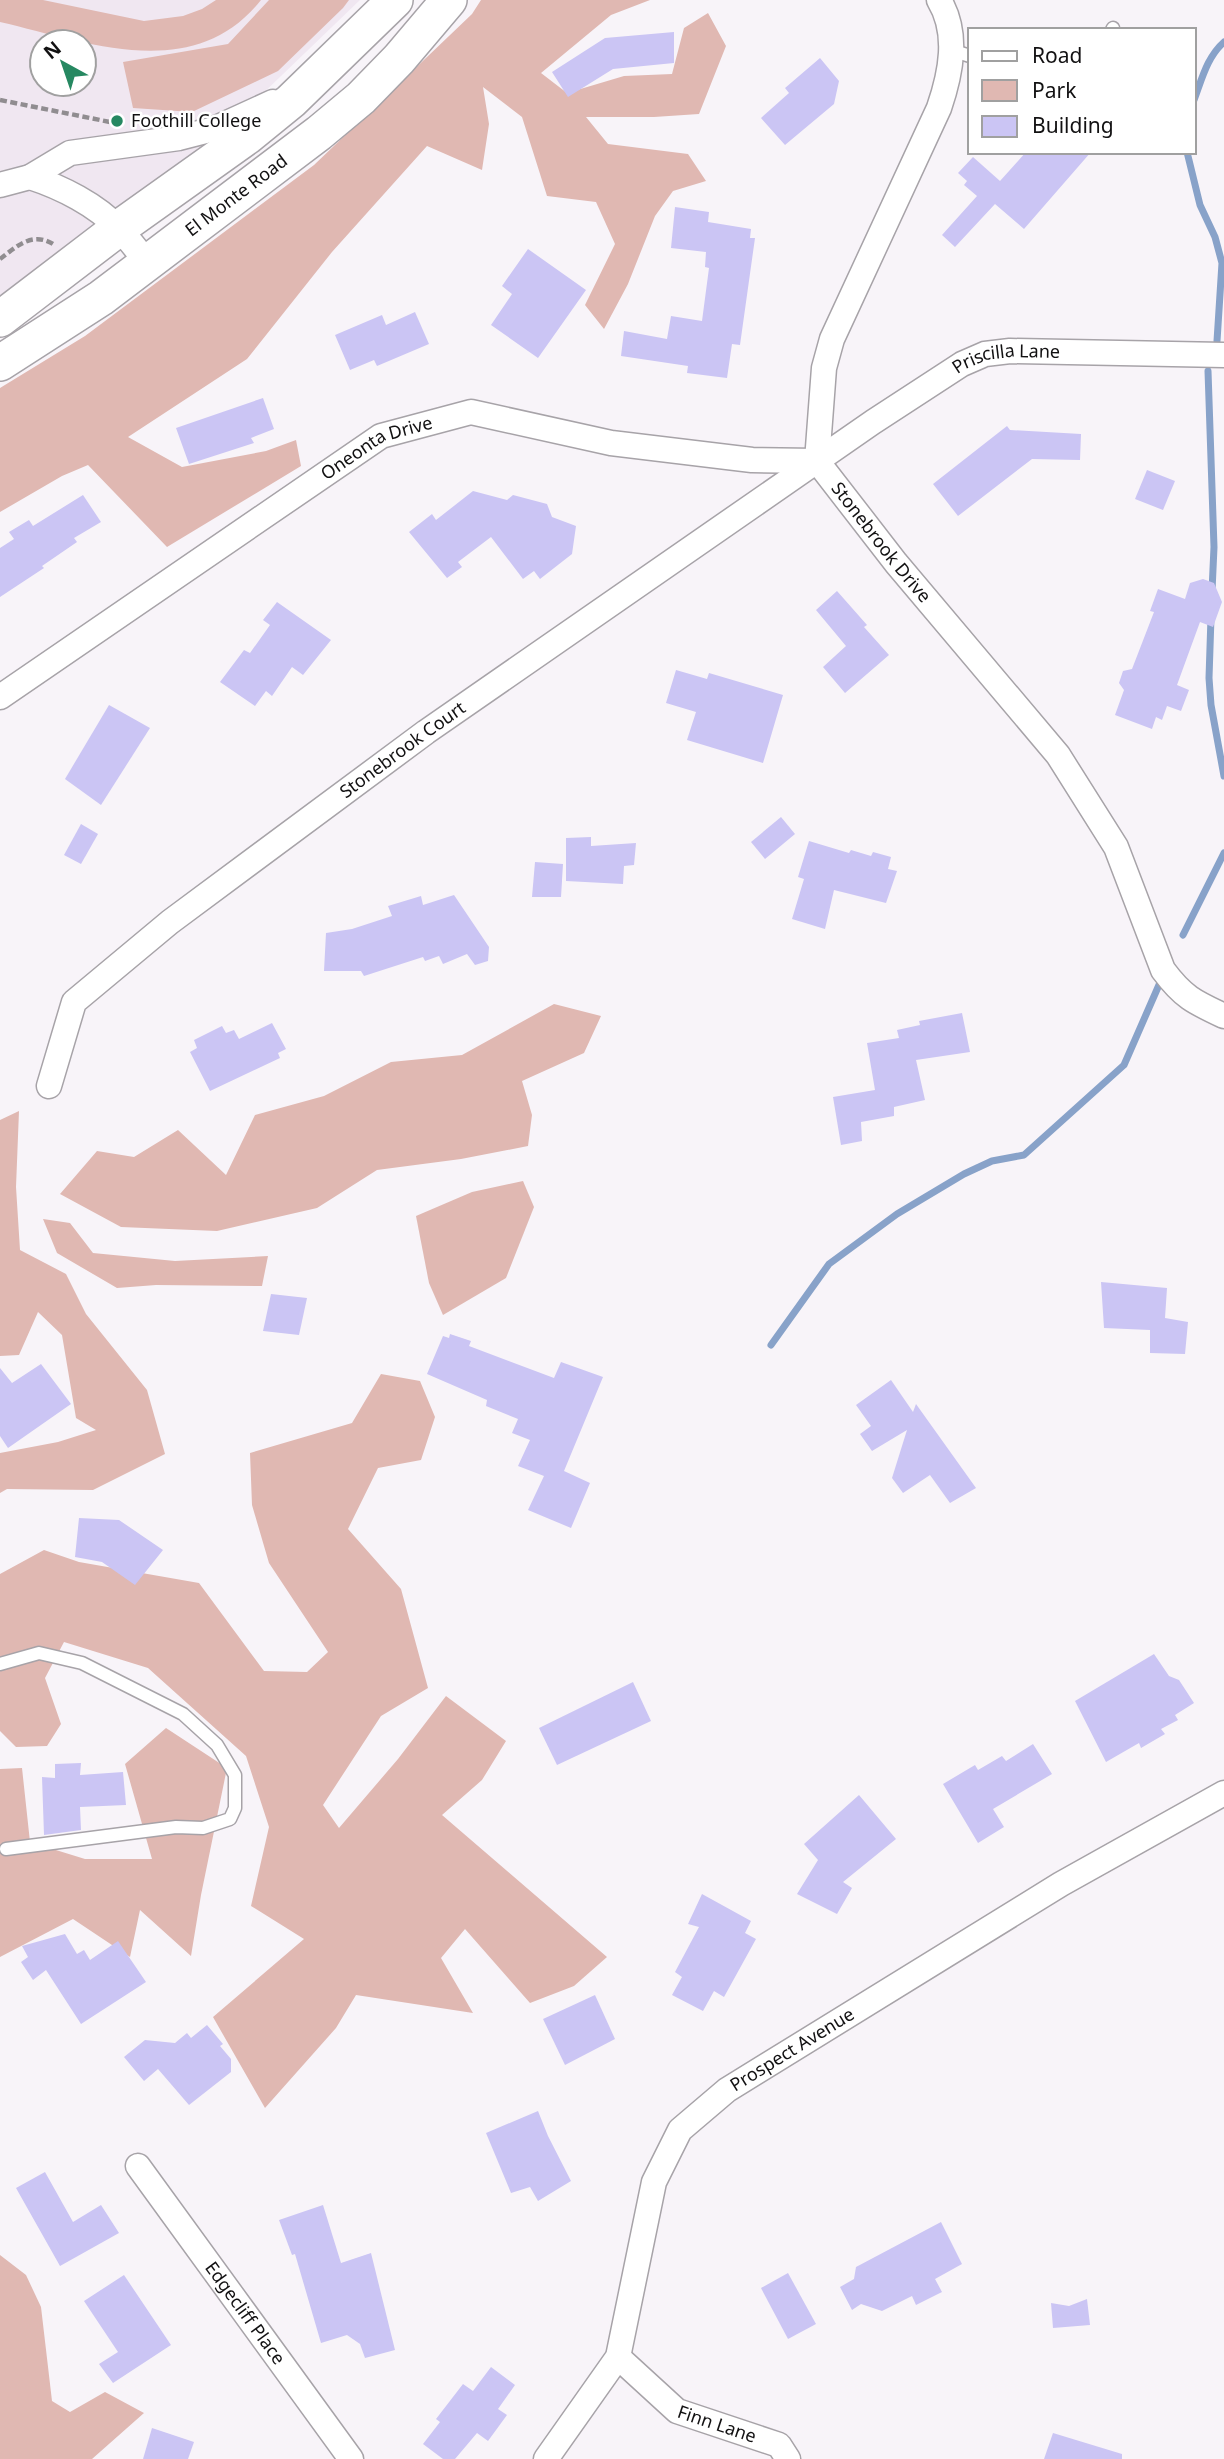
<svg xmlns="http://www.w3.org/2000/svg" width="1224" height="2459" viewBox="0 0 1224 2459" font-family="'Noto Sans',sans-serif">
	<rect width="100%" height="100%" fill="#f8f4f9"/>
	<path fill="#f0e7f1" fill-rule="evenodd" d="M 0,0 L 360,0 L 196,158 L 0,299 ZM 42,42 L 84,42 L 84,84 L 42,84 Z"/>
	<g fill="#e0b8b2">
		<path d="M 0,0 L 43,0 L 144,21 L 183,16 L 202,9 L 216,0 L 261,0 C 194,85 86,42 0,22 Z"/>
		<path d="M 269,0 L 349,0 L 343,8 L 278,71 L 192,112 L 133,108 L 123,62 L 228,44 Z"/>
		<path d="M 481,0 L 650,0 L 611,15 L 541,73 L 567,93 L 624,76 L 672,74 L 684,28 L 708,13 L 726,46 L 699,114 L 654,117 L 586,117 L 608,144 L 688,154 L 706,181 L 673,191 L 655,216 L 628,284 L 604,329 L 585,305 L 615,244 L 596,202 L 547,196 L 522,117 L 483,87 L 489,124 L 482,170 L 427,146 L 332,252 L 247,359 L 128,437 L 182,467 L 266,451 L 296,440 L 301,466 L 167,547 L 88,465 L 62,476 L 0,512 L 0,388 L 85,336 L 314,165 L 472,14 Z"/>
		<path d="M 554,1004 L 601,1016 L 584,1053 L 522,1081 L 532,1115 L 528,1146 L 461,1159 L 377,1170 L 317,1208 L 217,1231 L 121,1227 L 60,1194 L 97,1151 L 134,1157 L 178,1130 L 226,1175 L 255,1115 L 324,1096 L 391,1062 L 462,1055 Z"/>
		<path d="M 19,1111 L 16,1187 L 20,1250 L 66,1274 L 86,1314 L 147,1390 L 165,1454 L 93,1490 L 7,1489 L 0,1493 L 0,1453 L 58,1442 L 96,1430 L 76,1418 L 62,1335 L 38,1312 L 19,1355 L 0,1356 L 0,1120 Z"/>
		<path d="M 523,1181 L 534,1207 L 506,1278 L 443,1315 L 429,1283 L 416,1216 L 472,1192 Z"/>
		<path d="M 43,1219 L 70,1223 L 93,1253 L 175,1261 L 268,1256 L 262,1286 L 156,1285 L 117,1288 L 57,1253 Z"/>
		<path d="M 381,1374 L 420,1381 L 435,1417 L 421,1460 L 378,1468 L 348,1529 L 401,1589 L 428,1688 L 381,1716 L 323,1805 L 339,1828 L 398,1759 L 446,1696 L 506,1741 L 482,1780 L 442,1815 L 607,1957 L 574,1986 L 530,2003 L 465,1929 L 441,1958 L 473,2013 L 356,1995 L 336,2028 L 265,2108 L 213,2017 L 304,1939 L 251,1906 L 269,1827 L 246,1756 L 148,1668 L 64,1642 L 45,1678 L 61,1724 L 47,1746 L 16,1747 L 0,1731 L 0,1574 L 44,1550 L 79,1562 L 199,1583 L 264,1671 L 307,1672 L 328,1652 L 269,1563 L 252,1505 L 250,1453 L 352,1423 Z"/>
		<path d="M 166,1728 L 227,1768 L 201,1895 L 191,1956 L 140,1910 L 130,1957 L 73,1919 L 0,1957 L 0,1769 L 22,1768 L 30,1842 L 85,1859 L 152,1859 L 125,1764 Z"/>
		<path d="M 0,2255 L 26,2275 L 41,2307 L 52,2401 L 70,2412 L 105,2392 L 144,2413 L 92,2459 L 0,2459 Z"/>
	</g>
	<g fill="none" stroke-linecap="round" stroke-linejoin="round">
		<g stroke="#88a2c9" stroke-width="7">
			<path d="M 1194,100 C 1202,79 1207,57 1224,42"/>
			<path d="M 1187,152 L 1200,205 L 1215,237 L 1222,263 L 1217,341"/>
			<path d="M 1208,371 L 1214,547 L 1212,591"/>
			<path d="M 1211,617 L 1209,678 L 1211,705 L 1224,776"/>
			<path d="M 1183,935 L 1224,853"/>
			<path d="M 771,1345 L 829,1264 L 897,1214 L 964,1174 L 992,1161 L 1024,1155 L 1124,1065 L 1162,978"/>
		</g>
	</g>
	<g fill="#cbc5f4">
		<path d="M 674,32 L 674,63 L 613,69 L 568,97 L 552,72 L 605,38 Z"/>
		<path d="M 820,58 L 839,81 L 834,104 L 785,145 L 761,118 L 789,93 L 785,88 Z"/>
		<path d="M 1026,152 L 1091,152 L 1024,229 L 995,204 L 955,247 L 942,235 L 977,196 L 964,185 L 967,181 L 958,173 L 973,157 L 1000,181 Z"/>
		<path d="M 675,207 L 709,212 L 708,222 L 751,229 L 750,238 L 755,238 L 740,345 L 732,344 L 727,378 L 687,373 L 688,366 L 621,356 L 624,331 L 667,339 L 671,316 L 702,321 L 709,268 L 705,267 L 706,252 L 671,248 Z"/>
		<path d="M 528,249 L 586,290 L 538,358 L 491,325 L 512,294 L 502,286 Z"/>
		<path d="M 415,312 L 429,344 L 377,366 L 374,360 L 350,370 L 335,335 L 382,315 L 386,325 Z"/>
		<path d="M 263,398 L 274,429 L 251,438 L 254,443 L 189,464 L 176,428 Z"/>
		<path d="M 1007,426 L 1010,430 L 1081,434 L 1080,460 L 1032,459 L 958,516 L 933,484 Z"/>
		<path d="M 1147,470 L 1175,481 L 1163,510 L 1135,499 Z"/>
		<path d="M 473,491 L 507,500 L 513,495 L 547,504 L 552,517 L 576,526 L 572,554 L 540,579 L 534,571 L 523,579 L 491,537 L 458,562 L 462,567 L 447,578 L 409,532 L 432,514 L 436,520 Z"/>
		<path d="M 83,495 L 101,522 L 74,538 L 77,542 L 42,566 L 44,568 L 0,597 L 0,548 L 14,539 L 9,532 L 29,520 L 33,526 Z"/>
		<path d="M 1203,579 L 1214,583 L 1222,602 L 1213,627 L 1200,622 L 1177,685 L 1189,690 L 1181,711 L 1167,706 L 1162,720 L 1156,717 L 1152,729 L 1115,715 L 1124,690 L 1119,683 L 1123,671 L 1132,669 L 1154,612 L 1150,611 L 1158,589 L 1185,599 L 1190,583 Z"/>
		<path d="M 837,591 L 867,625 L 864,627 L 889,655 L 845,693 L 823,667 L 846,646 L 816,610 Z"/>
		<path d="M 277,602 L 331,640 L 303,675 L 292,667 L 272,696 L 266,691 L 255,706 L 220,682 L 244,650 L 250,653 L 270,625 L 263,620 Z"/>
		<path d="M 676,670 L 707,679 L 709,673 L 783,695 L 763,763 L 687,740 L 696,712 L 666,703 Z"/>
		<path d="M 109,705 L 150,728 L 101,805 L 65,779 Z"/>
		<path d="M 781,817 L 795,834 L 765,859 L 751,842 Z"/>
		<path d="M 81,824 L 98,834 L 81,864 L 64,855 Z"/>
		<path d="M 591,837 L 591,846 L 636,843 L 634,865 L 624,866 L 623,884 L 566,881 L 566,838 Z"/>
		<path d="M 809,841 L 849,853 L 851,850 L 871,856 L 873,852 L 891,857 L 888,869 L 897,871 L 886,903 L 834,890 L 825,929 L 792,919 L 804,879 L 798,877 Z"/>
		<path d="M 535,862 L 563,864 L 561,897 L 532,897 Z"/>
		<path d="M 454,895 L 489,947 L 488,961 L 475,965 L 467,954 L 443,964 L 439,956 L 425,961 L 423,957 L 364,976 L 361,971 L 324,971 L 326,933 L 352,929 L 392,916 L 388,906 L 421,896 L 423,905 Z"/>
		<path d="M 962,1013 L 970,1052 L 916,1060 L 925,1100 L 894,1107 L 894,1116 L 861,1122 L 862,1141 L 841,1145 L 833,1097 L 875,1090 L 867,1043 L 899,1038 L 897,1030 L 920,1025 L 919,1021 Z"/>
		<path d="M 272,1023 L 286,1049 L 278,1053 L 280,1058 L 210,1091 L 190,1052 L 197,1048 L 194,1040 L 222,1026 L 226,1033 L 234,1030 L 239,1039 Z"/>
		<path d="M 1101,1282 L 1167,1288 L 1165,1318 L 1188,1322 L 1185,1354 L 1150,1353 L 1150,1330 L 1104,1328 Z"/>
		<path d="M 271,1294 L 307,1298 L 299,1335 L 263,1331 Z"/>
		<path d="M 450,1334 L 471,1341 L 469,1346 L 554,1378 L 561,1362 L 603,1377 L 564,1471 L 590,1483 L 571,1528 L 528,1510 L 544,1476 L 518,1466 L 530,1440 L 512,1433 L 518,1419 L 486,1406 L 487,1400 L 427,1374 L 443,1336 L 449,1338 Z"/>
		<path d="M 41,1364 L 71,1404 L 8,1448 L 0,1436 L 0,1368 L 12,1383 Z"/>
		<path d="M 891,1380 L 913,1412 L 916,1404 L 976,1488 L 950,1503 L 930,1475 L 903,1493 L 892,1478 L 907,1430 L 872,1451 L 860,1434 L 871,1426 L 856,1405 Z"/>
		<path d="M 79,1518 L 119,1520 L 163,1550 L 135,1585 L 102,1562 L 75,1557 Z"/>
		<path d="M 1154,1654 L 1169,1676 L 1179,1680 L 1194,1703 L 1175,1715 L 1178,1720 L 1161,1729 L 1165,1734 L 1141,1748 L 1139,1743 L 1106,1762 L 1075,1701 Z"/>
		<path d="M 633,1682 L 651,1721 L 557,1765 L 539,1728 Z"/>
		<path d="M 1033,1744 L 1052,1774 L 993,1809 L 1004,1827 L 978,1843 L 943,1784 L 975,1765 L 978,1770 L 1002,1756 L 1006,1761 Z"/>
		<path d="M 81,1763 L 80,1775 L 123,1772 L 126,1805 L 80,1807 L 81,1830 L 44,1835 L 42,1777 L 55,1778 L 55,1764 Z"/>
		<path d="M 859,1795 L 896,1839 L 843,1882 L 852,1888 L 837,1914 L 797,1894 L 818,1860 L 804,1844 Z"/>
		<path d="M 702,1894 L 751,1921 L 745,1933 L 756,1939 L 724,1997 L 714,1991 L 703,2011 L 672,1995 L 682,1977 L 675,1972 L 699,1927 L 688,1924 Z"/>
		<path d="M 65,1934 L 77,1954 L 84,1950 L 90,1960 L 118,1941 L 146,1982 L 81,2024 L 46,1970 L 33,1980 L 21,1962 L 28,1957 L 22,1946 Z"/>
		<path d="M 595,1995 L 615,2039 L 565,2065 L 543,2019 Z"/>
		<path d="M 207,2025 L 223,2044 L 220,2046 L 231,2059 L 231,2072 L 189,2105 L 158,2069 L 144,2081 L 124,2057 L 145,2040 L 175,2043 L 187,2033 L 191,2038 Z"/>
		<path d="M 538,2111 L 548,2136 L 571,2181 L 538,2201 L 530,2187 L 511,2193 L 486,2133 Z"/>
		<path d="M 45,2172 L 73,2222 L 101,2205 L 119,2233 L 60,2266 L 16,2188 Z"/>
		<path d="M 323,2205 L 341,2263 L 371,2253 L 395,2350 L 365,2358 L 360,2344 L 347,2335 L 321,2343 L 295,2254 L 292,2255 L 279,2220 Z"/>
		<path d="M 941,2222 L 962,2264 L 935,2279 L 942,2292 L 916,2305 L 912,2296 L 882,2311 L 861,2304 L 852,2310 L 840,2287 L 854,2279 L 856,2267 Z"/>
		<path d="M 788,2273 L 816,2324 L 788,2339 L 761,2288 Z"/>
		<path d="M 124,2275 L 171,2345 L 113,2383 L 99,2364 L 118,2352 L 84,2301 Z"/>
		<path d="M 1087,2299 L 1090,2325 L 1053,2328 L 1051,2303 L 1069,2306 Z"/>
		<path d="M 491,2367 L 515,2385 L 498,2409 L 507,2415 L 488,2441 L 477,2433 L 455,2459 L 443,2459 L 423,2444 L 440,2422 L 436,2419 L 463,2384 L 473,2391 Z"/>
		<path d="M 152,2428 L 194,2442 L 188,2459 L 143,2459 Z"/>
		<path d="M 1053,2433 L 1122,2454 L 1122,2459 L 1044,2459 Z"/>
	</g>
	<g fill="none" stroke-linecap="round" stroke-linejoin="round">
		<g stroke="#a7a3a8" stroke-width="15">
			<g id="lane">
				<path d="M 1112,30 L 1113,28"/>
				<path d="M 951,50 L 970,56"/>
				<path d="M 0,1664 L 39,1653 L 82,1663 L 183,1714 L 217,1745 L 235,1775 L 235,1808 L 230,1819 L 203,1828 L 176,1827 L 6,1849"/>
			</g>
		</g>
		<g stroke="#a7a3a8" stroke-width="27">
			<g id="street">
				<path id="s1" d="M 939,0 C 959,33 951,73 939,108 L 832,339 L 824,368 L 817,461 L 896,563 L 1058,755 L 1116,847 L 1163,970 C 1183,997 1194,1002 1224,1016"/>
				<path d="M 30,177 C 61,187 97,205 119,229 C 129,239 138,251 147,263"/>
				<path d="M 0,185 L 30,177 L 70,153 L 179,138 L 214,129 L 273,102"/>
				<path id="s2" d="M 0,697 L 381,436 L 471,412 L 611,443 L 752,460 L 817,461"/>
				<path id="s3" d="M 49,1086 L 74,1002 L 170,922 L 426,732 L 873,422 L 962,364 L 985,354 L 1010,351 L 1224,355"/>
				<path id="s4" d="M 138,2166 L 351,2459"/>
				<path id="s5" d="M 618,2357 L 677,2411 L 779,2445 L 788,2459"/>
				<path id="s6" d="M 546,2459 L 618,2357 L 654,2182 L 680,2130 L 727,2090 L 1061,1884 L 1224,1793"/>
			</g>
		</g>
		<g stroke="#a7a3a8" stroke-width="38">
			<g id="secondary">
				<path d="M 0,319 L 119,228 L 248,136 L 291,101 L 395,0"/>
				<path id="s7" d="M 0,363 L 101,298 L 319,133 L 361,98 L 399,59 L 449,0"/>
			</g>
		</g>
		<g stroke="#908d90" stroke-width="4.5" stroke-dasharray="7 3.5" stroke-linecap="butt">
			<path d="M 0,100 L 110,122"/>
			<path d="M 0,259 C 16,247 32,231 53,244"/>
		</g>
		<use href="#lane" stroke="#fff" stroke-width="12"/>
		<use href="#street" stroke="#fff" stroke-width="24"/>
		<use href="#secondary" stroke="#fff" stroke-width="35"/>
	</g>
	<circle fill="#268861" stroke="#fff" stroke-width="2.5" cx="117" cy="121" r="7"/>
	<g text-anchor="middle" stroke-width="5" stroke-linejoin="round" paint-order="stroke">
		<g font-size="18" fill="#121112" stroke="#fff" text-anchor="start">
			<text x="131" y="127">Foothill College</text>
		</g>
		<g font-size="18" fill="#121112" stroke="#fff">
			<text dy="6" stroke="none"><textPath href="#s7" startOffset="290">El Monte Road</textPath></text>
			<text dy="6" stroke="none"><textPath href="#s3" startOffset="1227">Priscilla Lane</textPath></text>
			<text dy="6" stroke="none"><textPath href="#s2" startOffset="453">Oneonta Drive</textPath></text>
			<text dy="6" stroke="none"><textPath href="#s1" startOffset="593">Stonebrook Drive</textPath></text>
			<text dy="6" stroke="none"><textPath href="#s3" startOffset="502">Stonebrook Court</textPath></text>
			<text dy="6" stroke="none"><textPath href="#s6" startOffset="500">Prospect Avenue</textPath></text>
			<text dy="6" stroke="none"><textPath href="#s4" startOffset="182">Edgecliff Place</textPath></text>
			<text dy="6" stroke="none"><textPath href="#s5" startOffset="122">Finn Lane</textPath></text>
		</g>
	</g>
	<rect x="968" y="28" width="228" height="126" fill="#ffffff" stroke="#a0a0a0" stroke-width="2"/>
	<rect x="982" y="51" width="35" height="10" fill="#ffffff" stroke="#a0a0a0" stroke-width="2"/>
	<text x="1032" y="63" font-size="21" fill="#121112">Road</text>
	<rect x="982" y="80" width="35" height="21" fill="#e0b8b2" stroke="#a0a0a0" stroke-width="2"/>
	<text x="1032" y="98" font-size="21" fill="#121112">Park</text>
	<rect x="982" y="116" width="35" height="21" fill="#cbc5f4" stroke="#a0a0a0" stroke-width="2"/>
	<text x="1032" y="133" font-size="21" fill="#121112">Building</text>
	<g transform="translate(63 63) rotate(320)"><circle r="33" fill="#ffffff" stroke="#a0a0a0" stroke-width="2"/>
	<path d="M0-5L12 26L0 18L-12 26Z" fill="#268861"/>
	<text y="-10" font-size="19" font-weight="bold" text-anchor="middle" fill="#121112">N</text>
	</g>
</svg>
